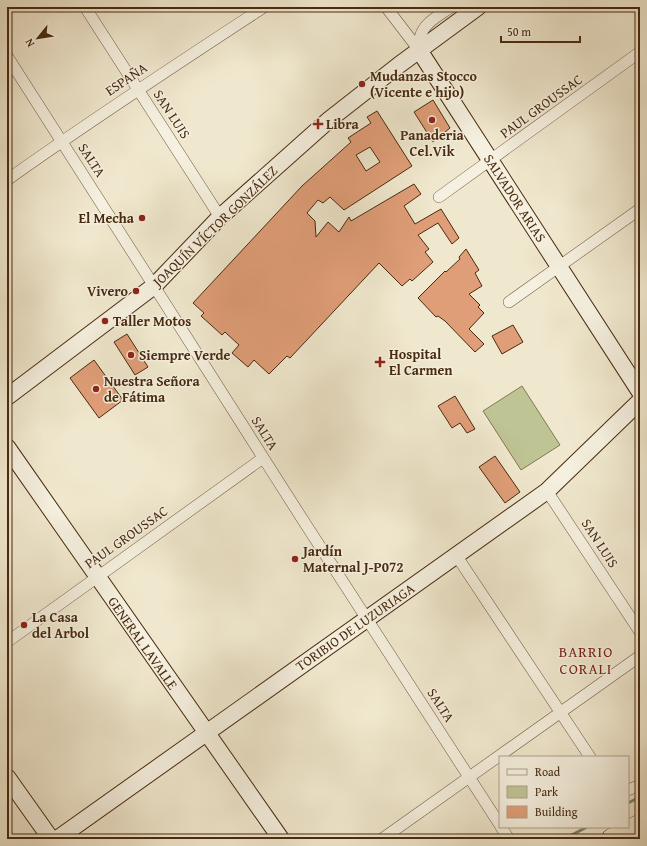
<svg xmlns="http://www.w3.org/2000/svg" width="647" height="846" viewBox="0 0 647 846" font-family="'Gentium Book Plus',serif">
	<rect width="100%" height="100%" fill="#f0e8ce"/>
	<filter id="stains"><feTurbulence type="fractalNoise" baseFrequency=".005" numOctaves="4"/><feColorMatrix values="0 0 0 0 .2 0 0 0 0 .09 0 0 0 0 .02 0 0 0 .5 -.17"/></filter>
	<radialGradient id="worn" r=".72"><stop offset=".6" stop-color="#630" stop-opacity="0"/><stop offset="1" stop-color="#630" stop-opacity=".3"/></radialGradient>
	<path fill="#bfc495" stroke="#847752" d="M 522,386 L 560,445 L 521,470 L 483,411 Z"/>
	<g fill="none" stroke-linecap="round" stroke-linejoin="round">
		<g stroke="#798475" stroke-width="3">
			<path d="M 628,803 L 640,797"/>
			<path d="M 564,839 L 587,827"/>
		</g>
	</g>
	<g fill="#e09e78" stroke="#482a10" fill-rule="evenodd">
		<path d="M 433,100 L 450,128 L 433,142 L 414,112 Z"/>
		<path d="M 377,111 L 412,166 L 344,210 L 330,197 L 323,203 L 318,200 L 307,213 L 315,221 L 316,237 L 328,222 L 339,232 L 349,217 L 351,221 L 414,184 L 421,194 L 404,206 L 415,224 L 441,209 L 459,238 L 452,244 L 438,223 L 418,235 L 429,249 L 425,252 L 433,262 L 412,281 L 410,279 L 402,286 L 379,263 L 290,358 L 287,356 L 269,374 L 254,360 L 248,367 L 232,353 L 239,345 L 225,332 L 222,335 L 201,316 L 204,313 L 193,303 L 302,186 L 351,142 L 348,138 L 371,123 L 367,117 ZM 370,147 L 380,162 L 366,171 L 356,155 Z"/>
		<path d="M 466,249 L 479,270 L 475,273 L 482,286 L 469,294 L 480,305 L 478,307 L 484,313 L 469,329 L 484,344 L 475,352 L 445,321 L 438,316 L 436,317 L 418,298 L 445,271 L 446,272 L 460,259 L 459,257 Z"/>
		<path d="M 513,325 L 523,342 L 502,354 L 492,336 Z"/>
		<path d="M 127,334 L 148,367 L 135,375 L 114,342 Z"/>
		<path d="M 94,360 L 123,400 L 99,418 L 70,378 Z"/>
		<path d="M 455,396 L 475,429 L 467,433 L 460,423 L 452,428 L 438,406 Z"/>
		<path d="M 495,456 L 520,492 L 505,503 L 479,467 Z"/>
	</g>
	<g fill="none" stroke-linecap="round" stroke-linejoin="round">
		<g stroke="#725a40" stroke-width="12">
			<g id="street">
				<path d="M 85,7 L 220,217"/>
				<path d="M 386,7 L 419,50"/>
				<path d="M 419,50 C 419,46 419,42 420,38 C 423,23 440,15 451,7"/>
				<path d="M 7,56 L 154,286 L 301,517 L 500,825"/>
				<path d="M 7,180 C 91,120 177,64 264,7"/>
				<path d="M 439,197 L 640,52"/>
				<path d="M 509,302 L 640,209"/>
				<path d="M 547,491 L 640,632"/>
				<path d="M 456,555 L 590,757"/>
				<path d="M 7,642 L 263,458"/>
				<path d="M 628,790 L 640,785"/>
				<path d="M 501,827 L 509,839"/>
				<path d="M 382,839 L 640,656"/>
			</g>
		</g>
		<g stroke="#482a10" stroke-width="18">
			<g id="secondary">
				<path d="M 419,50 L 640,392"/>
				<path d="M 7,397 L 154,286 L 220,217 L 330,119 L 399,65 L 478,7"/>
				<path d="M 7,447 L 281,839"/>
				<path d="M 7,777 L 51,839"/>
				<path d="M 57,839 L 547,491 L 640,401"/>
			</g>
		</g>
		<g stroke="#482a10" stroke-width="22">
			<path id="highway" d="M 612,839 L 640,825"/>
		</g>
		<use href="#street" stroke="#f5f0df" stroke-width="11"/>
		<use href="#secondary" stroke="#f5f0df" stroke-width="16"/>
		<use href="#highway" stroke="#f0e8ce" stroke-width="21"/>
	</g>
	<g fill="#8f2418" stroke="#f5f0df" stroke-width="1.5">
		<circle cx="362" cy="84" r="4"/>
		<circle cx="432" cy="120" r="4"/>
		<path d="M316 118h4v4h4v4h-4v4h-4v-4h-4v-4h4z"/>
		<circle cx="142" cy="218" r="4"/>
		<circle cx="136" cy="291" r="4"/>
		<circle cx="105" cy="321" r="4"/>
		<circle cx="131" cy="355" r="4"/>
		<path d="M378 356h4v4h4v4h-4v4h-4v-4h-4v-4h4z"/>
		<circle cx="96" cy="389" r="4"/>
		<circle cx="295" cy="559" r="4"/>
		<circle cx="24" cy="625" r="4"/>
	</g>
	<g text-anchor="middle" stroke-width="3" stroke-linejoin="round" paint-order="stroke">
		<g font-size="14" font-weight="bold" fill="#482a10" stroke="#f5f0df" text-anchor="start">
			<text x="370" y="81">Mudanzas Stocco<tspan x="370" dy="16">(Vicente e hijo)</tspan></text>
			<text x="326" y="129">Libra</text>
			<text x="432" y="140" text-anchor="middle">Panaderia<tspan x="432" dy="16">Cel.Vik</tspan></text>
			<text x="134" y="223" text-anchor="end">El Mecha</text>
			<text x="128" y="296" text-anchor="end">Vivero</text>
			<text x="113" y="326">Taller Motos</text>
			<text x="389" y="359">Hospital<tspan x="389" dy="16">El Carmen</tspan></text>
			<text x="139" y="360">Siempre Verde</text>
			<text x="104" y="386">Nuestra Señora<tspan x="104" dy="16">de Fátima</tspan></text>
			<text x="303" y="556">Jardín<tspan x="303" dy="16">Maternal J-P072</tspan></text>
			<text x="32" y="622">La Casa<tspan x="32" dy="16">del Arbol</tspan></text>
		</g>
		<g font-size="14" fill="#482a10" stroke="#f5f0df">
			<text transform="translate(126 79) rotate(-34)" y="5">ESPAÑA</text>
			<text transform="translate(541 106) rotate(-36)" y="5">PAUL GROUSSAC</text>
			<text transform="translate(172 114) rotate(57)" y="5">SAN LUIS</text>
			<text transform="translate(92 160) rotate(57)" y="5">SALTA</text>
			<text transform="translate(515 198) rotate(57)" y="5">SALVADOR ARIAS</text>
			<text transform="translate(215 226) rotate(-44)" y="5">JOAQUÍN VÍCTOR GONZÁLEZ</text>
			<text transform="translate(265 433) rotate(58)" y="5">SALTA</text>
			<text transform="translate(126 537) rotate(-35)" y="5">PAUL GROUSSAC</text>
			<text transform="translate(600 543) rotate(57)" y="5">SAN LUIS</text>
			<text transform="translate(355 627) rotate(-35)" y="5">TORIBIO DE LUZURIAGA</text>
			<text transform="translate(143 643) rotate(55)" y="5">GENERAL LAVALLE</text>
			<text transform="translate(441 705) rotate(57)" y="5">SALTA</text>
		</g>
		<g font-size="15" letter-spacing="1" fill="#7a1f14" stroke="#f5f0df">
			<text x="586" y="657">BARRIO<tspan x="586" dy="17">CORALI</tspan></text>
		</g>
	</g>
	<rect width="647" height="846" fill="none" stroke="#f0e8ce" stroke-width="24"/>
	<rect x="8" y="8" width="631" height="830" fill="none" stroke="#482a10" stroke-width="2"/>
	<rect x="12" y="12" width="623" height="822" fill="none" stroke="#482a10"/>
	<rect x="499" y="756" width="130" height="72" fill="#f5f0df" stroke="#b0a18c"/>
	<rect x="507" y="769" width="20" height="6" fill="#f5f0df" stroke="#b0a18c"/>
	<text x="535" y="776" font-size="12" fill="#482a10">Road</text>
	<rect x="507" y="786" width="20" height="12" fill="#bfc495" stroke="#b0a18c"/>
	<text x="535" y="796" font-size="12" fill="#482a10">Park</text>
	<rect x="507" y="806" width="20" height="12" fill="#e09e78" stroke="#b0a18c"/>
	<text x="535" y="816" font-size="12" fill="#482a10">Building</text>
	<g transform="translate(38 38) rotate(240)" stroke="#f5f0df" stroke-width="3" paint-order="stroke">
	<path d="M0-3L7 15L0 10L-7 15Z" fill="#482a10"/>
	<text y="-6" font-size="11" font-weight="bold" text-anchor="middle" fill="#482a10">N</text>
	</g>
	<path d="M501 36v6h79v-6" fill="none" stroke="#482a10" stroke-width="2"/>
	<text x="507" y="36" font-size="12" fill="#482a10" stroke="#f5f0df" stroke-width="3" paint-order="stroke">50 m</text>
	<rect width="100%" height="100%" filter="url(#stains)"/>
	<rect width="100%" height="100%" fill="url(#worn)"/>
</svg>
